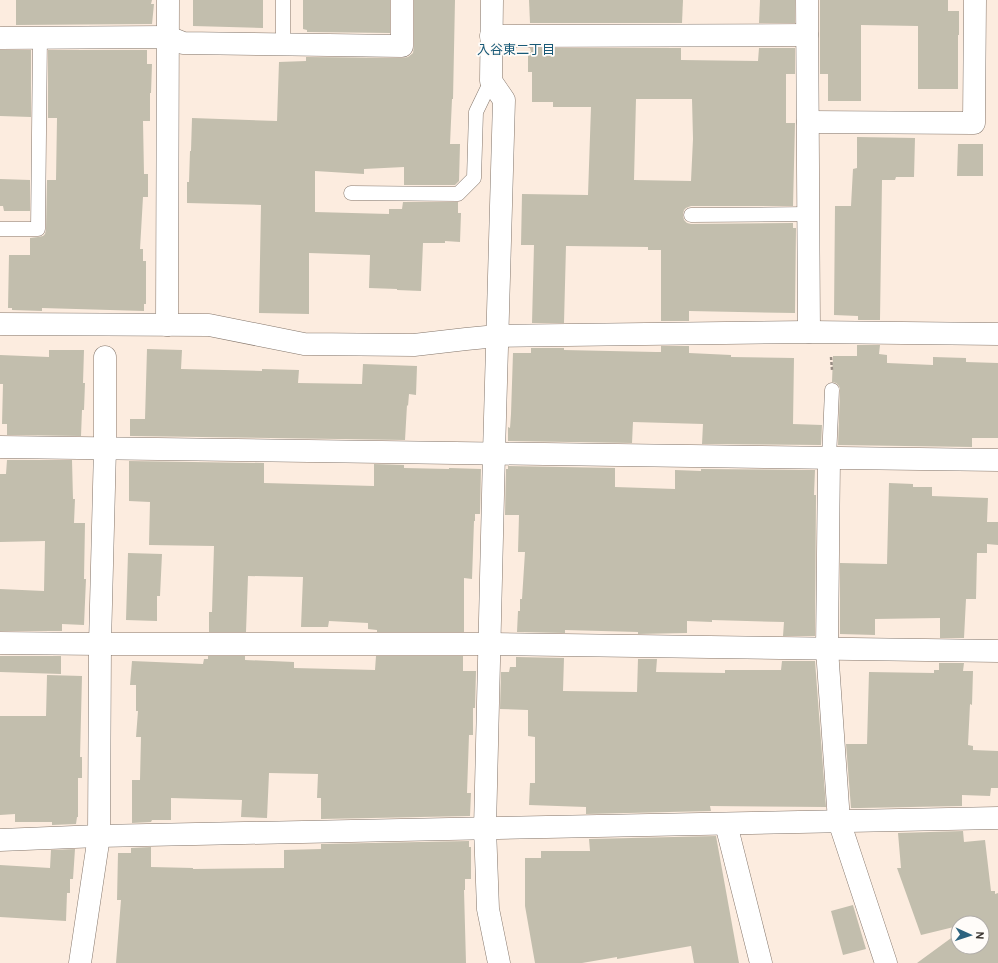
<svg xmlns="http://www.w3.org/2000/svg" width="998" height="963" viewBox="0 0 998 963" font-family="Overpass,'Noto Sans JP',sans-serif">
	<rect width="100%" height="100%" fill="#fcecdf"/>
	<g fill="#c2bead" fill-rule="evenodd">
		<path d="M 16,0 L 152,0 L 151,4 L 154,4 L 152,24 L 16,25 Z"/>
		<path d="M 193,0 L 263,0 L 263,28 L 193,26 Z"/>
		<path d="M 303,0 L 390,0 L 390,33 L 307,32 L 307,30 L 303,29 Z"/>
		<path d="M 414,0 L 455,0 L 453,99 L 452,99 L 450,144 L 460,144 L 459,181 L 455,185 L 404,185 L 404,167 L 364,169 L 364,174 L 315,171 L 315,212 L 389,214 L 389,209 L 402,209 L 403,202 L 458,202 L 458,213 L 461,213 L 460,242 L 445,241 L 445,243 L 423,243 L 421,291 L 397,290 L 397,289 L 369,288 L 370,255 L 309,253 L 309,314 L 259,313 L 261,205 L 187,203 L 187,182 L 189,182 L 190,151 L 191,151 L 192,118 L 277,121 L 279,62 L 306,61 L 306,57 L 402,58 L 408,57 L 413,53 L 414,46 Z"/>
		<path d="M 529,0 L 683,0 L 682,23 L 530,23 Z"/>
		<path d="M 760,0 L 795,0 L 795,23 L 759,23 Z"/>
		<path d="M 820,0 L 948,0 L 948,11 L 959,11 L 959,35 L 958,35 L 958,89 L 918,89 L 918,26 L 861,25 L 861,101 L 828,101 L 828,74 L 820,74 Z"/>
		<path d="M 530,48 L 681,48 L 681,60 L 758,61 L 759,48 L 795,48 L 795,74 L 786,74 L 786,123 L 795,123 L 793,206 L 691,206 L 686,208 L 684,210 L 683,215 L 684,220 L 687,223 L 691,224 L 793,223 L 793,228 L 796,228 L 795,313 L 689,311 L 689,321 L 661,321 L 661,250 L 648,250 L 648,247 L 566,246 L 564,323 L 532,323 L 534,245 L 521,245 L 522,194 L 588,195 L 591,107 L 553,107 L 553,102 L 532,102 L 532,72 L 528,72 L 528,52 L 531,52 ZM 636,99 L 692,99 L 693,139 L 691,181 L 634,180 Z"/>
		<path d="M 0,50 L 31,50 L 31,117 L 0,116 Z"/>
		<path d="M 48,50 L 147,50 L 147,64 L 152,64 L 151,93 L 150,93 L 150,121 L 143,121 L 144,174 L 148,174 L 148,197 L 143,197 L 140,249 L 143,249 L 143,261 L 146,261 L 146,304 L 144,304 L 144,311 L 42,308 L 42,311 L 12,310 L 12,308 L 8,308 L 9,255 L 30,255 L 30,238 L 38,237 L 43,236 L 45,234 L 46,229 L 47,180 L 56,180 L 57,118 L 48,118 Z"/>
		<path d="M 857,137 L 915,138 L 914,177 L 896,177 L 895,180 L 882,180 L 880,320 L 858,320 L 858,316 L 834,315 L 835,206 L 851,206 L 853,169 L 857,168 Z"/>
		<path d="M 958,144 L 983,144 L 983,176 L 957,176 Z"/>
		<path d="M 0,179 L 30,180 L 30,211 L 4,211 L 3,206 L 0,206 Z"/>
		<path d="M 857,345 L 880,345 L 879,354 L 887,355 L 887,363 L 933,365 L 933,357 L 966,358 L 966,362 L 998,363 L 998,438 L 972,438 L 972,447 L 838,445 L 840,390 L 839,386 L 836,383 L 832,382 L 833,356 L 857,356 Z"/>
		<path d="M 661,346 L 689,346 L 689,353 L 731,355 L 731,357 L 794,358 L 793,424 L 822,425 L 821,445 L 702,444 L 703,424 L 633,422 L 632,443 L 508,441 L 508,427 L 510,428 L 511,414 L 513,353 L 531,353 L 531,348 L 564,348 L 564,350 L 656,352 L 661,352 Z"/>
		<path d="M 147,349 L 182,350 L 181,369 L 262,371 L 262,369 L 299,370 L 298,383 L 362,384 L 363,364 L 417,366 L 416,395 L 409,394 L 408,406 L 407,405 L 405,440 L 130,436 L 130,419 L 145,419 Z"/>
		<path d="M 49,350 L 84,350 L 83,383 L 85,383 L 84,410 L 82,410 L 81,436 L 7,435 L 7,424 L 2,424 L 3,384 L 0,384 L 0,355 L 49,357 Z"/>
		<path d="M 7,460 L 72,460 L 73,499 L 75,499 L 74,523 L 85,523 L 84,579 L 86,579 L 84,625 L 62,624 L 62,631 L 0,631 L 0,589 L 44,591 L 45,541 L 0,542 L 0,474 L 6,474 Z"/>
		<path d="M 129,461 L 264,463 L 264,483 L 374,486 L 374,464 L 404,465 L 404,468 L 449,469 L 449,468 L 481,469 L 480,514 L 475,514 L 475,521 L 474,521 L 472,579 L 464,578 L 464,632 L 377,632 L 377,630 L 368,629 L 368,623 L 329,621 L 328,627 L 301,627 L 303,577 L 248,576 L 246,632 L 209,632 L 209,612 L 212,612 L 214,546 L 149,545 L 150,502 L 129,501 Z"/>
		<path d="M 508,466 L 615,468 L 615,487 L 675,489 L 675,470 L 701,471 L 701,469 L 815,470 L 814,495 L 816,495 L 815,636 L 783,636 L 784,622 L 712,620 L 712,622 L 687,621 L 687,633 L 638,634 L 638,632 L 565,630 L 565,633 L 517,632 L 518,611 L 520,611 L 520,599 L 522,599 L 525,552 L 518,552 L 519,515 L 505,515 L 506,469 L 508,469 Z"/>
		<path d="M 889,483 L 913,484 L 913,487 L 932,487 L 932,496 L 988,498 L 987,522 L 998,522 L 998,545 L 987,544 L 987,553 L 977,553 L 976,599 L 966,599 L 964,638 L 940,638 L 940,618 L 875,619 L 875,635 L 840,634 L 840,563 L 887,564 Z"/>
		<path d="M 128,553 L 162,554 L 160,596 L 157,596 L 157,621 L 126,620 Z"/>
		<path d="M 0,656 L 61,656 L 61,674 L 0,672 Z"/>
		<path d="M 208,656 L 245,656 L 245,660 L 294,662 L 294,668 L 375,670 L 376,656 L 463,656 L 463,671 L 476,671 L 475,708 L 473,708 L 473,735 L 469,735 L 467,793 L 471,793 L 470,816 L 321,819 L 321,798 L 317,798 L 318,774 L 269,773 L 267,818 L 241,817 L 242,800 L 171,798 L 171,820 L 152,820 L 151,822 L 132,823 L 132,780 L 140,780 L 141,737 L 136,737 L 138,711 L 136,711 L 136,685 L 130,685 L 132,661 L 203,664 L 204,659 L 208,659 Z"/>
		<path d="M 516,657 L 564,658 L 563,691 L 637,692 L 638,659 L 657,659 L 656,672 L 725,673 L 725,670 L 781,670 L 782,661 L 815,661 L 826,807 L 710,806 L 711,811 L 586,814 L 586,807 L 529,805 L 530,783 L 535,783 L 535,737 L 528,736 L 528,710 L 500,709 L 501,672 L 509,672 L 510,667 L 516,667 Z"/>
		<path d="M 939,663 L 964,663 L 963,671 L 973,671 L 972,705 L 970,704 L 968,745 L 973,746 L 973,750 L 998,751 L 998,788 L 991,788 L 990,796 L 962,795 L 962,806 L 859,808 L 851,808 L 846,744 L 867,744 L 869,672 L 934,673 L 934,670 L 939,670 Z"/>
		<path d="M 47,675 L 82,676 L 80,757 L 82,757 L 82,778 L 78,778 L 78,817 L 77,817 L 76,824 L 52,825 L 52,822 L 15,822 L 15,814 L 0,815 L 0,716 L 46,716 Z"/>
		<path d="M 963,831 L 964,842 L 985,840 L 991,891 L 995,891 L 995,894 L 998,893 L 998,963 L 917,963 L 958,933 L 958,947 L 982,947 L 982,923 L 958,923 L 958,926 L 921,935 L 897,868 L 901,868 L 898,833 Z"/>
		<path d="M 716,836 L 739,963 L 694,963 L 691,946 L 617,959 L 617,957 L 582,963 L 535,963 L 525,906 L 525,858 L 541,858 L 541,851 L 590,851 L 589,839 Z"/>
		<path d="M 469,841 L 469,847 L 471,847 L 471,879 L 465,879 L 465,890 L 464,890 L 466,963 L 116,963 L 121,900 L 117,900 L 118,853 L 131,853 L 131,848 L 151,847 L 151,867 L 193,868 L 193,869 L 284,868 L 284,850 L 321,849 L 321,844 Z"/>
		<path d="M 75,849 L 73,879 L 70,879 L 70,893 L 67,893 L 66,921 L 0,917 L 0,865 L 50,868 L 51,850 Z"/>
		<path d="M 853,905 L 866,949 L 843,955 L 831,911 Z"/>
	</g>
	<g fill="none" stroke-linecap="round" stroke-linejoin="round">
		<g stroke="#83756a" stroke-width="15">
			<g id="service">
				<path d="M 283,44 L 283,0"/>
				<path d="M 351,193 L 458,194 L 474,178 L 476,112 L 491,81"/>
				<path d="M 691,215 L 808,214"/>
				<path d="M 0,229 L 38,229 L 40,37"/>
				<path d="M 829,459 L 832,390"/>
			</g>
		</g>
		<g stroke="#83756a" stroke-width="23">
			<g id="minor">
				<path d="M 492,0 L 491,81 L 504,100 L 494,453 L 485,828 L 488,909 L 499,963"/>
				<path d="M 807,0 L 809,332"/>
				<path d="M 491,36 L 807,35"/>
				<path d="M 0,38 L 168,37 L 183,43 L 402,46 L 402,0"/>
				<path d="M 808,122 L 974,123 L 975,0"/>
				<path d="M 0,324 L 209,325 L 304,344 L 414,345 L 466,339 L 497,336 L 809,332 L 998,334"/>
				<path d="M 167,325 L 168,0"/>
				<path d="M 0,447 L 998,460"/>
				<path d="M 829,459 L 827,649 L 839,821 L 886,963"/>
				<path d="M 0,643 L 100,644 L 490,644 L 998,651"/>
				<path d="M 726,824 L 761,963"/>
				<path d="M 0,840 L 99,836 L 998,818"/>
				<path d="M 80,963 L 99,836 L 100,644 L 105,448 L 105,357"/>
			</g>
		</g>
		<path stroke="#978c83" stroke-width="2.5" stroke-dasharray="3 2" stroke-linecap="butt" d="M 831,357 L 832,370"/>
		<use href="#service" stroke="#fff" stroke-width="14"/>
		<use href="#minor" stroke="#fff" stroke-width="22"/>
	</g>
	<g text-anchor="middle" stroke-width="3.5" stroke-linejoin="round" paint-order="stroke">
		<g font-size="13" fill="#185977" stroke="#fffcf9">
			<text x="516" y="54">入谷東二丁目</text>
		</g>
	</g>
	<g transform="translate(970 935) rotate(93)"><circle r="19" fill="#fffcf9" stroke="#b1ada9"/>
	<path d="M0-3L7 15L0 10L-7 15Z" fill="#2d637f"/>
	<text y="-6" font-size="11" font-weight="bold" text-anchor="middle" fill="#3c3631">N</text>
	</g>
</svg>
